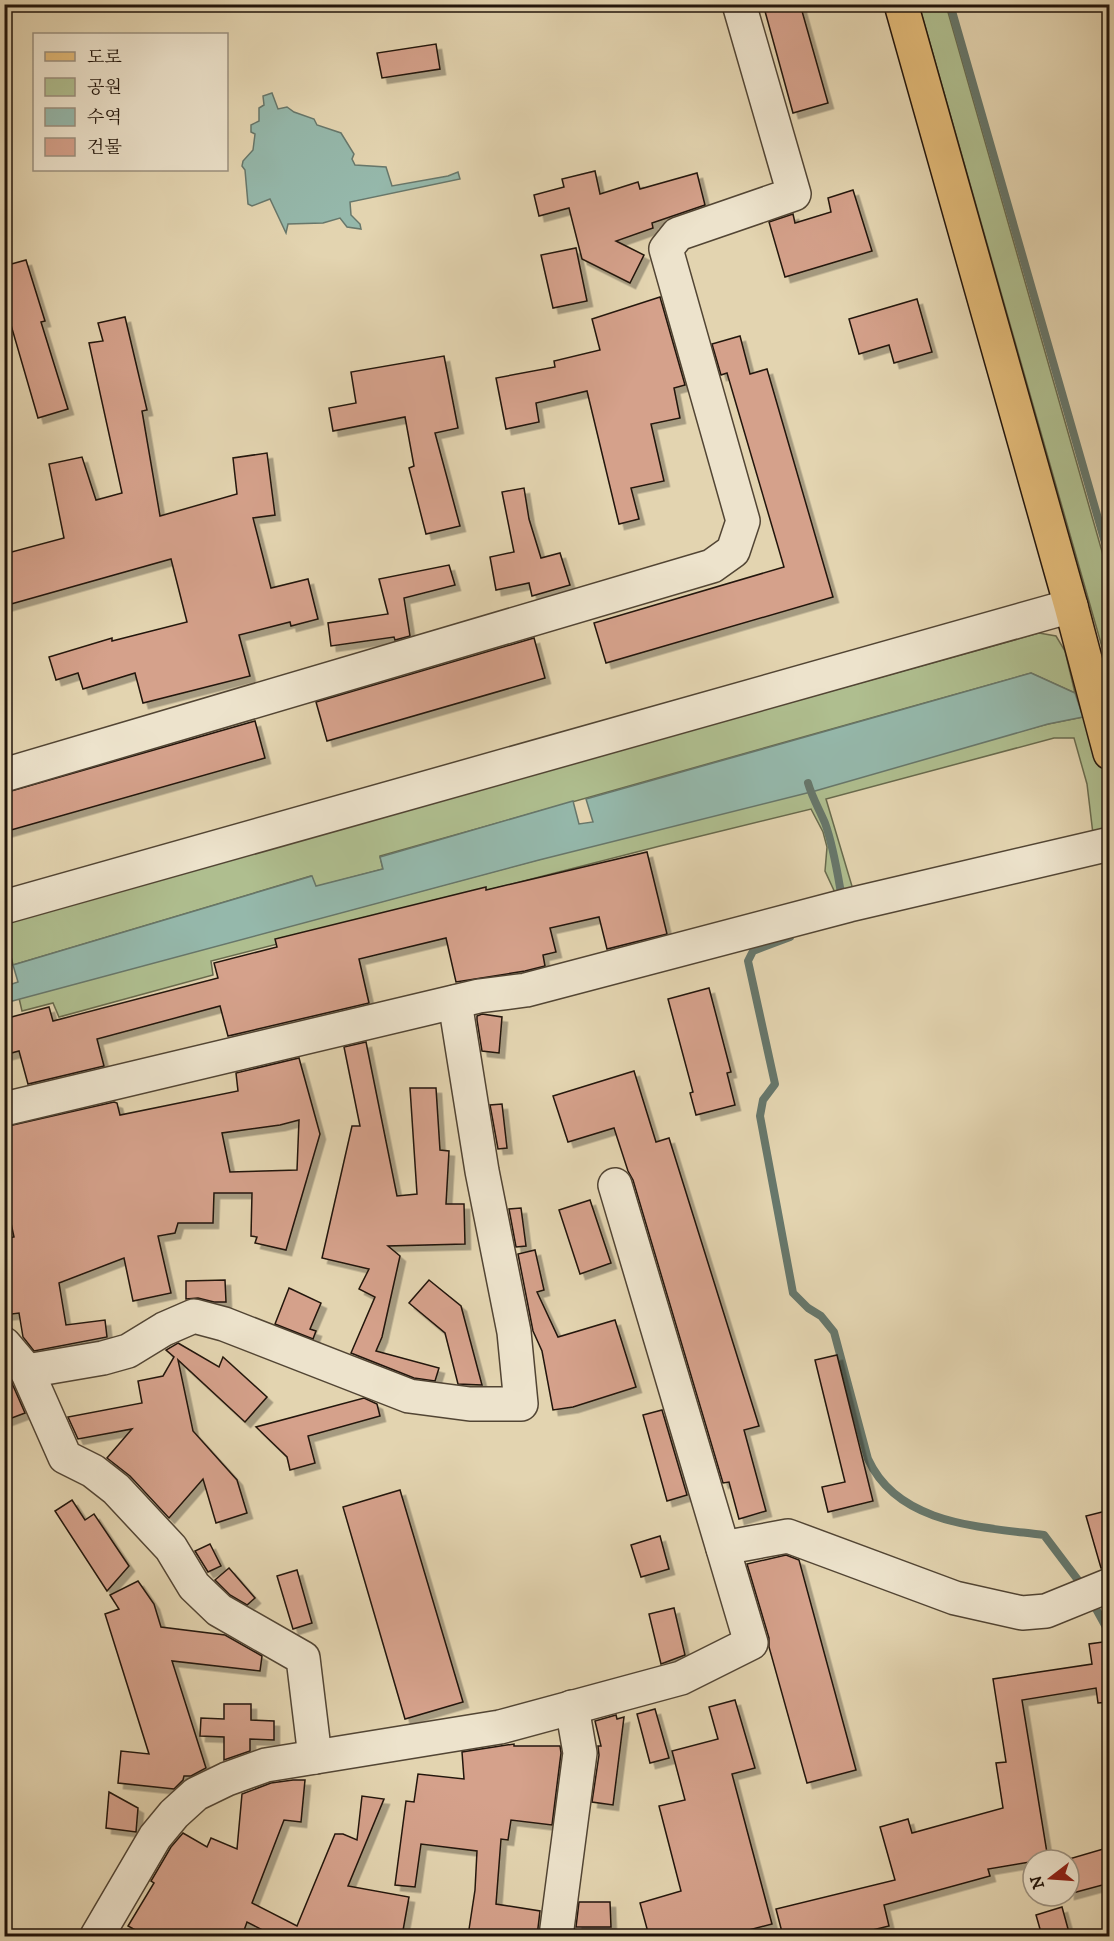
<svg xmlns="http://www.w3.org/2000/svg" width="1114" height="1941" viewBox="0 0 1114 1941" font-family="'IM FELL DW Pica','Noto Serif KR',serif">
	<defs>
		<filter id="shadow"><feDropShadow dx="5.5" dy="5.5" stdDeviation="0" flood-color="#0004"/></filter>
	</defs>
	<rect width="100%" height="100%" fill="#e3d4b0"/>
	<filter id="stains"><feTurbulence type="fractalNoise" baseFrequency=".00333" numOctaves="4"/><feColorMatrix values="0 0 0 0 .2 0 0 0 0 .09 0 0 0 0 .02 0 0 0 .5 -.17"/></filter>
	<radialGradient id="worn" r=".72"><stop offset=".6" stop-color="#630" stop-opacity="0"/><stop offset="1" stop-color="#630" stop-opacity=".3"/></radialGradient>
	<g fill="#afbe8f" stroke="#686a4d" stroke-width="1.5">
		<path d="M 919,5 L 946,5 L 1109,576 L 1109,668 L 1108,668 Z"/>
		<path d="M 1039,633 L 1056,636 L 1065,651 L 1075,693 L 1031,673 L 380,856 L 383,869 L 315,887 L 311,876 L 13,965 L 5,932 L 4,922 Z"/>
		<path d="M 1083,717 L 1092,719 L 1109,781 L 1109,830 L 1093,834 L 1087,784 L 1074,738 L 1054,738 L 826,799 L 854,893 L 837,897 L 825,871 L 827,847 L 823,832 L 811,809 L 660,846 L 211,961 L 213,975 L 59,1017 L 53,1003 L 22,1011 L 19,998 L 1048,724 Z"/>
	</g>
	<g fill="#95b8ab" stroke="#67776b" stroke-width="1.5">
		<path d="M 272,93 L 278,109 L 287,107 L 294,112 L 314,119 L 317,125 L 341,133 L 354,154 L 352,159 L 355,165 L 386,167 L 392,186 L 448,176 L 458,172 L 460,179 L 350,202 L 351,215 L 360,224 L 361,229 L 347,227 L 340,218 L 323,223 L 288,224 L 286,233 L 270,199 L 252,206 L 248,204 L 245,170 L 242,166 L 243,161 L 253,150 L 255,134 L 251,132 L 251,125 L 259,121 L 259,108 L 264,105 L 263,96 Z"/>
		<path d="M 1031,673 L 1075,693 L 1083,717 L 1048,724 L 815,791 L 539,860 L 5,1003 L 5,971 L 9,985 L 18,982 L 13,965 L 312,876 L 316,886 L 383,869 L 380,857 L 573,801 L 579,824 L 593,822 L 586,799 Z"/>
	</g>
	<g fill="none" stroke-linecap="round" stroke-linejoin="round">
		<g stroke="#67776b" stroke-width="8">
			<path d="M 950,4 L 1110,560"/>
			<path d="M 808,783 C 812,797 819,809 825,823 C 833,845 837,870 841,893"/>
			<path d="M 790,937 L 753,951 L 748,961 L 775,1084 L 763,1100 L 760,1116 L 793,1293 L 808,1308 L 821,1316 L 834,1332 L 868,1459 C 898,1525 981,1527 1044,1535 L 1078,1580"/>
			<path d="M 1095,1607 L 1106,1627"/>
		</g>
	</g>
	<g fill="#d5a18b" stroke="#22150b" stroke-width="1.5" fill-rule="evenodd" filter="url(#shadow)">
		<path d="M 763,4 L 800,4 L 828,103 L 793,113 Z"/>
		<path d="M 436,44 L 440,69 L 382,78 L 377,53 Z"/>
		<path d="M 595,171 L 600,194 L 638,182 L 640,189 L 697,173 L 705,205 L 652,223 L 653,228 L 616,241 L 644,255 L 630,283 L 582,259 L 569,208 L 539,216 L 534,195 L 564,187 L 562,179 Z"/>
		<path d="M 853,190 L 872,251 L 785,277 L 769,222 L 793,214 L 795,223 L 831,212 L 828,198 Z"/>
		<path d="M 576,248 L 587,301 L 553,308 L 541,255 Z"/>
		<path d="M 26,260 L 45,321 L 41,322 L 68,409 L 38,418 L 4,301 L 4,266 Z"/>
		<path d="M 660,297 L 685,385 L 674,388 L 680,418 L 651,424 L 664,481 L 631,488 L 639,519 L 619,524 L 587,391 L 536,403 L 539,422 L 506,429 L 496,378 L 555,367 L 554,361 L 600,350 L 592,319 Z"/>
		<path d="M 917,299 L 932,352 L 894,363 L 889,345 L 859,354 L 849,319 Z"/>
		<path d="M 125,317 L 147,410 L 142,411 L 160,516 L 237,494 L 233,458 L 267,453 L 275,515 L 253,518 L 271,588 L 308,579 L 318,619 L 291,626 L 290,622 L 239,635 L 250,676 L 143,703 L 135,673 L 83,689 L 78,673 L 56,680 L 49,657 L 112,638 L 112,641 L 187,622 L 171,559 L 4,606 L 4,554 L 64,538 L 49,464 L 82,457 L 96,500 L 122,493 L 89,343 L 103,341 L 98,323 Z"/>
		<path d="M 740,336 L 750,374 L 767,369 L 833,597 L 606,663 L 594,623 L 784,567 L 727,373 L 721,375 L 712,344 Z"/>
		<path d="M 444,356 L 458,428 L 435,433 L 460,526 L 426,534 L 409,468 L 414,466 L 405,417 L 333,431 L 329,408 L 356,403 L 351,372 Z"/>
		<path d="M 524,488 L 529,519 L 541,558 L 560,553 L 570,585 L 532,596 L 529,583 L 496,590 L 490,557 L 514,552 L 502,492 Z"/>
		<path d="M 449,565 L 455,585 L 404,598 L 410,636 L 395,640 L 394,637 L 331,646 L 328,623 L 388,614 L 379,579 Z"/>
		<path d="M 534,638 L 545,678 L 327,741 L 316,702 Z"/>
		<path d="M 255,721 L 265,758 L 4,832 L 4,793 Z"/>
		<path d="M 647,852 L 667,934 L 607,949 L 599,917 L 550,928 L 556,952 L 543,955 L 545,966 L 525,971 L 456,982 L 446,938 L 359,959 L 369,1003 L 228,1036 L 220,1006 L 97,1039 L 104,1066 L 28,1084 L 19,1051 L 4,1055 L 4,1019 L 49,1007 L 53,1021 L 218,978 L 214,963 L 277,947 L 275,939 L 486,887 L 486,890 Z"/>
		<path d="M 709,988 L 731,1072 L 727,1073 L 735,1105 L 696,1115 L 690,1093 L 693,1092 L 668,999 Z"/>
		<path d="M 482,1014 L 502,1017 L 499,1053 L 482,1051 L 477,1020 L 477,1016 Z"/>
		<path d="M 366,1042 L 397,1196 L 417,1194 L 410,1088 L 436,1088 L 440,1150 L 449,1151 L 446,1204 L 464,1204 L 465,1244 L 388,1246 L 400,1256 L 382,1337 L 376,1351 L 439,1368 L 435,1381 L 414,1378 L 351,1353 L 375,1297 L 359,1289 L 369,1269 L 322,1258 L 352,1126 L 360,1126 L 344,1047 Z"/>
		<path d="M 299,1058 L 320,1134 L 286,1250 L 255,1243 L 257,1237 L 251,1236 L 252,1193 L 214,1193 L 213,1223 L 178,1223 L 175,1233 L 158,1236 L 171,1293 L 133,1301 L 124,1258 L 59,1283 L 66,1325 L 105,1320 L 107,1337 L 34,1351 L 23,1337 L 19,1313 L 4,1315 L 4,1239 L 14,1237 L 4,1191 L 4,1127 L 114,1102 L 117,1103 L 120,1115 L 238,1091 L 236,1073 ZM 299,1120 L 297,1170 L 230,1172 L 222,1133 L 280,1125 Z"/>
		<path d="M 634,1071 L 656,1142 L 669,1138 L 759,1426 L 744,1430 L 766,1511 L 739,1519 L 729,1482 L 723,1483 L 633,1180 L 628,1171 L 614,1128 L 568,1142 L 553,1096 Z"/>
		<path d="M 502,1104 L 507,1148 L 498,1149 L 490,1105 Z"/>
		<path d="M 590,1200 L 611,1263 L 580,1274 L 559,1210 Z"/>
		<path d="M 521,1208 L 526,1246 L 516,1247 L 509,1209 Z"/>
		<path d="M 535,1250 L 544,1290 L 537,1292 L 558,1337 L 615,1320 L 636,1387 L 573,1407 L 553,1410 L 542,1351 L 533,1331 L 518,1254 Z"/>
		<path d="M 225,1280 L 226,1302 L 214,1302 L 198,1298 L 186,1299 L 186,1281 Z"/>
		<path d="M 429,1280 L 461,1306 L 482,1385 L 458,1384 L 445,1333 L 409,1303 Z"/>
		<path d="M 289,1288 L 321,1303 L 310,1329 L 316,1331 L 313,1339 L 275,1324 Z"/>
		<path d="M 178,1343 L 219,1367 L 223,1357 L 267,1397 L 245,1422 L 178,1360 L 193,1431 L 237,1480 L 247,1513 L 216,1523 L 203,1479 L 169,1518 L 130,1476 L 107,1458 L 132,1429 L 78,1439 L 68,1417 L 142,1403 L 138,1381 L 163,1376 L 174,1357 L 166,1350 Z"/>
		<path d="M 837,1355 L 873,1501 L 828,1512 L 822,1487 L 845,1482 L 815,1360 Z"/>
		<path d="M 11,1381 L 25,1413 L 4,1421 L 4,1383 Z"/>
		<path d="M 364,1398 L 377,1404 L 380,1416 L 308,1436 L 315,1463 L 290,1470 L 287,1457 L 256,1427 Z"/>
		<path d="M 662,1410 L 687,1495 L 667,1501 L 643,1415 Z"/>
		<path d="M 400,1490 L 463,1702 L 405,1719 L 343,1507 Z"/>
		<path d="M 72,1500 L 85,1520 L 94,1514 L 129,1566 L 107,1591 L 55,1511 Z"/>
		<path d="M 1110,1510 L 1110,1567 L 1101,1568 L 1086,1516 Z"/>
		<path d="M 660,1536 L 669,1569 L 641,1577 L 631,1545 Z"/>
		<path d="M 210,1544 L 221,1566 L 208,1572 L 195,1551 Z"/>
		<path d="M 786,1555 L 799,1560 L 856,1770 L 807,1783 L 769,1647 L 769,1638 L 747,1564 Z"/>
		<path d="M 229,1568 L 255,1598 L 247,1605 L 230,1595 L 215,1580 Z"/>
		<path d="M 297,1570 L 312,1623 L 293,1629 L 277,1576 Z"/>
		<path d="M 138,1581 L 154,1604 L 161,1627 L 225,1635 L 262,1656 L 260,1671 L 172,1661 L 206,1768 L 191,1776 L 184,1776 L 183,1780 L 174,1789 L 118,1783 L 121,1751 L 149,1754 L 105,1614 L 119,1609 L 110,1595 Z"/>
		<path d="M 674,1608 L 685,1655 L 661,1664 L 649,1614 Z"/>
		<path d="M 1110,1641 L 1110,1702 L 1098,1703 L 1096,1688 L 1022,1700 L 1048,1859 L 988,1869 L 990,1876 L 884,1905 L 889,1926 L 848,1936 L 783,1936 L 776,1909 L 895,1880 L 880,1827 L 908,1819 L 912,1833 L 1003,1808 L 996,1763 L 1006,1762 L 993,1679 L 1092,1664 L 1089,1644 Z"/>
		<path d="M 735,1700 L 755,1768 L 732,1774 L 772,1924 L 726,1936 L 649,1936 L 640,1903 L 681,1891 L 659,1806 L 685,1800 L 672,1751 L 718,1739 L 709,1707 Z"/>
		<path d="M 224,1704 L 251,1704 L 251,1720 L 274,1721 L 274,1740 L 250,1739 L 250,1751 L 224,1760 L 224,1737 L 200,1736 L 201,1718 L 224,1719 Z"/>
		<path d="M 655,1709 L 669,1758 L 650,1763 L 637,1714 Z"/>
		<path d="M 616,1715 L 617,1719 L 624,1717 L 613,1805 L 592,1802 L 599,1755 L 598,1746 L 601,1746 L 595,1721 Z"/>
		<path d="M 514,1744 L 514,1746 L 560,1746 L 561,1753 L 552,1825 L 511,1820 L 508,1840 L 501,1839 L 496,1904 L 540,1911 L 537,1936 L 468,1936 L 475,1890 L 477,1851 L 421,1844 L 415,1887 L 395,1885 L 406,1801 L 414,1802 L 418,1774 L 464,1779 L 462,1752 Z"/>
		<path d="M 293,1780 L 305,1780 L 301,1822 L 284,1820 L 252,1903 L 297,1926 L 335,1834 L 343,1834 L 357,1840 L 362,1796 L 384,1799 L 348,1886 L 409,1897 L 402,1936 L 274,1936 L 247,1922 L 242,1936 L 146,1936 L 128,1926 L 154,1883 L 151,1881 L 171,1847 L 183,1833 L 207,1847 L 211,1838 L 237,1849 L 242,1794 L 271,1783 Z"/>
		<path d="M 109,1792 L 138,1808 L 136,1832 L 106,1828 Z"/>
		<path d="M 1110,1847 L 1110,1883 L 1069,1894 L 1069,1859 Z"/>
		<path d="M 579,1902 L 610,1902 L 611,1927 L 576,1927 Z"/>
		<path d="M 1062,1907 L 1070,1936 L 1042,1936 L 1036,1915 Z"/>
	</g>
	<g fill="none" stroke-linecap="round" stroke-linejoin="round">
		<g stroke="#524534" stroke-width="36">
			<g id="minor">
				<path d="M 4,775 L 712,566 L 733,551 L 743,521 L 666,249 L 678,234 L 794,194 L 739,4"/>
				<path d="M 4,907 L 1071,606"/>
				<path d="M 4,1109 L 479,996 L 526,990 L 849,905 L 1110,844"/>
				<path d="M 4,1344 L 27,1371 L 65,1457 L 93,1471 L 116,1489 L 171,1548 L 194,1586 L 219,1610 L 303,1658 L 315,1757"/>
				<path d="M 27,1371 L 103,1358 L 128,1351 L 164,1329 L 194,1316 L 224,1324 L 409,1396 L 470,1404 L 521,1404 L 514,1332 L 482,1171 L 455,1002"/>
				<path d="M 723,1548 L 788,1536 L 955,1598 L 1022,1613 L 1046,1611 L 1110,1585"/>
				<path d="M 97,1936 L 155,1837 L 174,1814 L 196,1794 L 227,1779 L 266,1765 L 500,1727 L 681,1678 L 751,1643 L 615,1185"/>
				<path d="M 556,1936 L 580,1753 L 572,1707"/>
			</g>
		</g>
		<g stroke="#22150b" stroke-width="36">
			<path id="major" d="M 901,4 L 1071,606 L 1110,753"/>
		</g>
		<use href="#minor" stroke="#ede3cc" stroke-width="33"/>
		<use href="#major" stroke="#e2ba78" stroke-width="33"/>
	</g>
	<rect width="1114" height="1941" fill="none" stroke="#e3d4b0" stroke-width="24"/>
	<rect x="6" y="6" width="1102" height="1929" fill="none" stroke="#22150b" stroke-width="3"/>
	<rect x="12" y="12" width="1090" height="1917" fill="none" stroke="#22150b" stroke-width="1.5"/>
	<rect x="33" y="33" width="195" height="138" fill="#ede3cc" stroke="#9c917f" stroke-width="1.5"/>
	<rect x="45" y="52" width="30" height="9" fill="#e2ba78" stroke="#9c917f" stroke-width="1.5"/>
	<text x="87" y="63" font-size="18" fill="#22150b">도로</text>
	<rect x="45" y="78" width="30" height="18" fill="#afbe8f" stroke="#9c917f" stroke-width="1.5"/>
	<text x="87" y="93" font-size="18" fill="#22150b">공원</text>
	<rect x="45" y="108" width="30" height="18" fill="#95b8ab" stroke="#9c917f" stroke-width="1.5"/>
	<text x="87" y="123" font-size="18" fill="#22150b">수역</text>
	<rect x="45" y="138" width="30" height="18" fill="#d5a18b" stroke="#9c917f" stroke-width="1.5"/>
	<text x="87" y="153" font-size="18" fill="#22150b">건물</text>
	<g transform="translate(1051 1878) rotate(253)"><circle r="28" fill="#ede3cc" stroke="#9c917f" stroke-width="1.5"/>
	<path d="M0-4.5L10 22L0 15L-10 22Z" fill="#8f2418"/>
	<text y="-9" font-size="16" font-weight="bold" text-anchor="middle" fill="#22150b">N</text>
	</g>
	<rect width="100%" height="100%" filter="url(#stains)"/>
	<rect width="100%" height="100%" fill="url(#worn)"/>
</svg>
